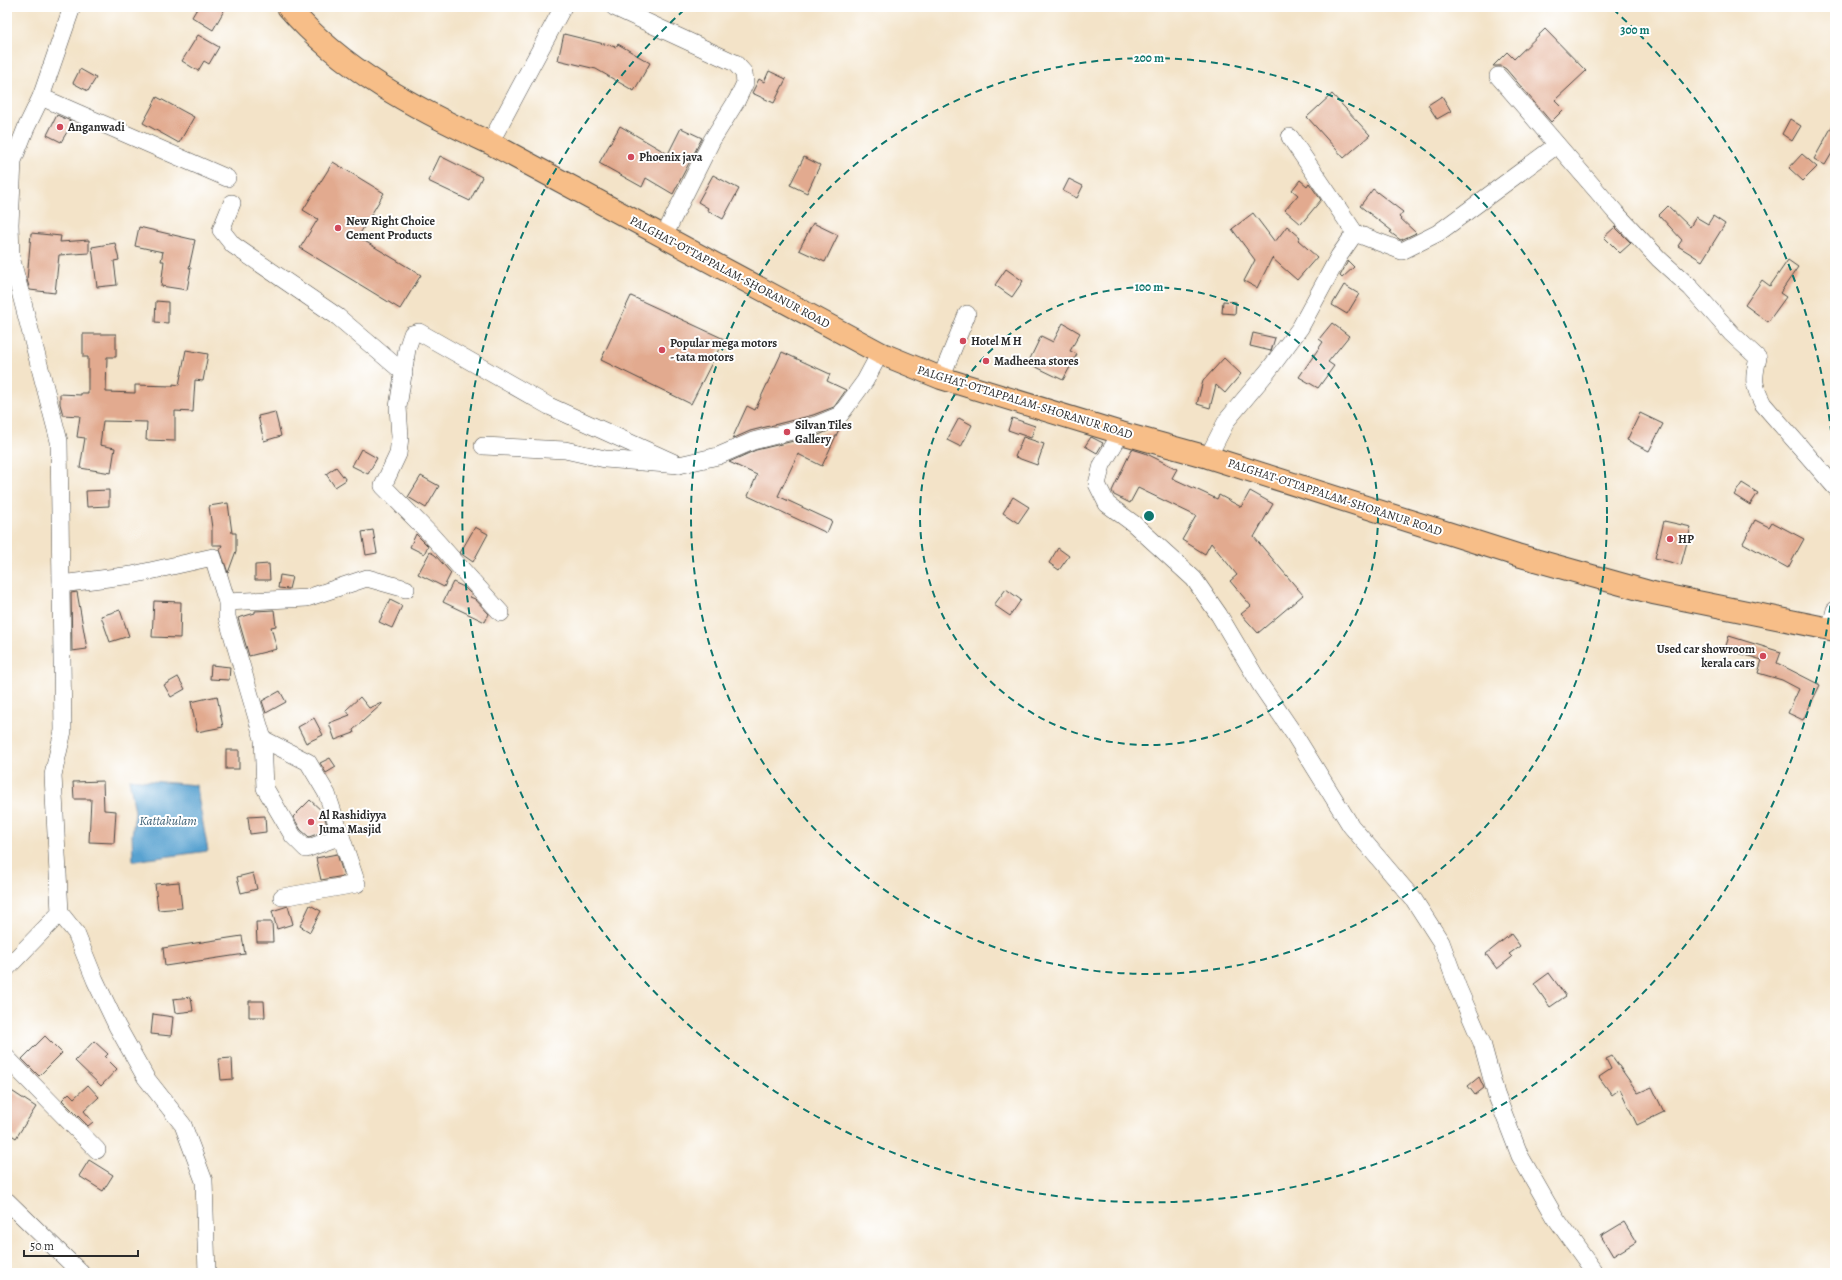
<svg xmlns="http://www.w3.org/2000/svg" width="1842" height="1280" viewBox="0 0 1842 1280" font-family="Alegreya,serif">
	<rect width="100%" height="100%" fill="#fff"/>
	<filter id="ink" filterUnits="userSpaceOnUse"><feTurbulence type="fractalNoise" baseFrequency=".025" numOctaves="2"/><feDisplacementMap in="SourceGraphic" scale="8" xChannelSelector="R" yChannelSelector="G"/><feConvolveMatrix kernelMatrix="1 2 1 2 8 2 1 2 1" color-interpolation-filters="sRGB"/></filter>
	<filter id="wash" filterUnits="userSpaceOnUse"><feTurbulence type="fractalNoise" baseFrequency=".012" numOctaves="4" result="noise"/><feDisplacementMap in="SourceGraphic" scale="16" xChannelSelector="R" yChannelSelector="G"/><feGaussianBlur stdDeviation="0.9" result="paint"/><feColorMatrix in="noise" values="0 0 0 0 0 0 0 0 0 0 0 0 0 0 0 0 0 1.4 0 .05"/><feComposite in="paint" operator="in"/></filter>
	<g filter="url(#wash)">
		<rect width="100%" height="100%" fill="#f3e3c8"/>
		<path fill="#59a2d0" stroke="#42667e" d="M 129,779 L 196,785 L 208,851 L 133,861 L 132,835 L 135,812 Z"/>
		<g id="blocks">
			<g fill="#e2aa8f">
				<path d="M 198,7 L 226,7 L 213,30 L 192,17 Z"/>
				<path d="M 1545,29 L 1586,71 L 1555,100 L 1564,109 L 1551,122 L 1506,69 L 1501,66 L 1493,66 L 1507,52 L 1514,59 Z"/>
				<path d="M 564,34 L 616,47 L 618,44 L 650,63 L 634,91 L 596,69 L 558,60 Z"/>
				<path d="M 198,35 L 219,47 L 209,64 L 204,61 L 198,71 L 182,61 Z"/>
				<path d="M 80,69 L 96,78 L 88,91 L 73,83 Z"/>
				<path d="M 769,71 L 786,79 L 774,103 L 752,93 L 759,79 L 764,82 Z"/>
				<path d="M 1332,94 L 1370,135 L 1344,158 L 1307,117 Z"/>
				<path d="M 1442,96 L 1451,111 L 1437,119 L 1428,105 Z"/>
				<path d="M 157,97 L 194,117 L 179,143 L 143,123 Z"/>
				<path d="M 57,115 L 73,122 L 61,142 L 47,135 Z"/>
				<path d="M 1790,119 L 1801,126 L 1792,141 L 1782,134 Z"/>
				<path d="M 1835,121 L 1835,148 L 1825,165 L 1814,159 Z"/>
				<path d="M 620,126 L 668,154 L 681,128 L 702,138 L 673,194 L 646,178 L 642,187 L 599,163 Z"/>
				<path d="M 1802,154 L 1817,167 L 1803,181 L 1789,168 Z"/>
				<path d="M 440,156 L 482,177 L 470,201 L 428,181 Z"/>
				<path d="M 804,157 L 820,165 L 807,193 L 790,185 Z"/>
				<path d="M 333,162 L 384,193 L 358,237 L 421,275 L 400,309 L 300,248 L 318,219 L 303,210 Z"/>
				<path d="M 713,175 L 739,189 L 723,219 L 707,210 L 708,208 L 698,202 Z"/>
				<path d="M 1069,179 L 1083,186 L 1077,198 L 1063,191 Z"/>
				<path d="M 1300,180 L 1307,186 L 1309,183 L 1321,200 L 1301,224 L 1285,210 L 1298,195 L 1292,190 Z"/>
				<path d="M 1373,189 L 1403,212 L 1399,217 L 1416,233 L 1401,240 L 1399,239 L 1390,232 L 1392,231 L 1360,206 Z"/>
				<path d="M 1668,206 L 1690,227 L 1696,217 L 1708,224 L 1713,216 L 1725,224 L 1702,261 L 1678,246 L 1682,240 L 1659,215 Z"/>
				<path d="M 1253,213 L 1275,242 L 1287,226 L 1300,237 L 1298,240 L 1317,257 L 1297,280 L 1272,258 L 1257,288 L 1244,281 L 1255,260 L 1232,229 Z"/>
				<path d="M 813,223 L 838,235 L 825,262 L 799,250 Z"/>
				<path d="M 139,227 L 195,240 L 189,268 L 191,268 L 187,290 L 161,286 L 164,261 L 161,261 L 163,252 L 135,246 Z"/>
				<path d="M 1615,227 L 1631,243 L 1620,253 L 1604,237 Z"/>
				<path d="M 31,233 L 61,236 L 60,242 L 89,240 L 89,253 L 59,255 L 55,293 L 30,290 L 27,280 Z"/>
				<path d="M 115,243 L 119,260 L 114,261 L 117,285 L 97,287 L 92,247 Z"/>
				<path d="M 1788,260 L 1798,267 L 1780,293 L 1786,297 L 1768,322 L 1745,305 L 1762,280 L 1770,286 Z"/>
				<path d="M 1348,261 L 1354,267 L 1342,278 L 1340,276 Z"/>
				<path d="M 1006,269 L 1023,281 L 1012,297 L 995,285 Z"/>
				<path d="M 1344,285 L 1359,294 L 1347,314 L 1332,305 Z"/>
				<path d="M 631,296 L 724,339 L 691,404 L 601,360 Z"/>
				<path d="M 156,301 L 168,302 L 168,323 L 155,322 Z"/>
				<path d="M 1223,301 L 1236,302 L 1235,314 L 1222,313 Z"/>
				<path d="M 1063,323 L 1080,333 L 1070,351 L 1077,354 L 1063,380 L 1028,363 L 1041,336 L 1053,342 Z"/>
				<path d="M 1332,323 L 1349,336 L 1328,362 L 1334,366 L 1318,388 L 1299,377 L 1323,342 L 1319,339 Z"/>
				<path d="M 1253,333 L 1275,338 L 1271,351 L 1250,346 Z"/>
				<path d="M 83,334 L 116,334 L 116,357 L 107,357 L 106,392 L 135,393 L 135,385 L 173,386 L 173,384 L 179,385 L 186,350 L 208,354 L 203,381 L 195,380 L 193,412 L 175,411 L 175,441 L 146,440 L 147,422 L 103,421 L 100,445 L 115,448 L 111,473 L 80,468 L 85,438 L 77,437 L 80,416 L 63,415 L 60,404 L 60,394 L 81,395 L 81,393 L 88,393 L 88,357 L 83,357 Z"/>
				<path d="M 782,352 L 830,374 L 827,381 L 846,390 L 834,407 L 813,415 L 750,431 L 732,439 L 747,406 L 755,410 Z"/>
				<path d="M 1224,358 L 1241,374 L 1225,393 L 1216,385 L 1210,408 L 1197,404 L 1203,381 Z"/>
				<path d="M 275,412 L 281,436 L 264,441 L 258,416 Z"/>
				<path d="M 1640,413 L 1663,424 L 1649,451 L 1627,440 Z"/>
				<path d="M 959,418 L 972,425 L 961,447 L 947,440 Z"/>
				<path d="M 1012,418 L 1035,426 L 1031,438 L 1008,430 Z"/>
				<path d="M 841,425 L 822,466 L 798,454 L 778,496 L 832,521 L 827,533 L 748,496 L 757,475 L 729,462 L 756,450 L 819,435 Z"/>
				<path d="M 1023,437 L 1044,444 L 1037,465 L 1015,457 Z"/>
				<path d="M 1091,437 L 1103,443 L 1097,453 L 1085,446 Z"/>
				<path d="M 361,449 L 377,458 L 368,474 L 352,466 Z"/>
				<path d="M 1132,449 L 1145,453 L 1177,469 L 1172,478 L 1217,499 L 1219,495 L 1241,507 L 1250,491 L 1273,504 L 1254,537 L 1303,595 L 1258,633 L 1241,614 L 1251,606 L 1230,581 L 1237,575 L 1211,543 L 1205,554 L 1182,540 L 1196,516 L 1138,488 L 1130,503 L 1114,495 L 1112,491 Z"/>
				<path d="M 336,467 L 346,480 L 335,487 L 326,474 Z"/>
				<path d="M 421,476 L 439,486 L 426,508 L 408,497 Z"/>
				<path d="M 1742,483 L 1758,493 L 1750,505 L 1734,495 Z"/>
				<path d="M 109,490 L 109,506 L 87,507 L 86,491 Z"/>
				<path d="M 1013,497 L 1029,507 L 1018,523 L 1003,513 Z"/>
				<path d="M 228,503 L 232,533 L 236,533 L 236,551 L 228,573 L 220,550 L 222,545 L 212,545 L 212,528 L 209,506 Z"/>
				<path d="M 1755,520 L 1769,527 L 1772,522 L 1804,539 L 1788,568 L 1743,543 Z"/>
				<path d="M 1664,521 L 1691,527 L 1681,565 L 1655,558 Z"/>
				<path d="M 475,527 L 488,534 L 473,562 L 460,553 Z"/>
				<path d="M 373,530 L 377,553 L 366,555 L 362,532 Z"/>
				<path d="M 416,534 L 428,546 L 424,554 L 410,547 Z"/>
				<path d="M 1058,548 L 1069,556 L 1059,570 L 1049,563 Z"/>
				<path d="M 430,552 L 435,555 L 451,573 L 444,587 L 418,574 Z"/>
				<path d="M 269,564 L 270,580 L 255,580 L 255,565 Z"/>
				<path d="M 280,575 L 292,577 L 289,589 L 278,588 Z"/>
				<path d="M 453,582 L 464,587 L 471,594 L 470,597 L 475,599 L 489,614 L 485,622 L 443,602 Z"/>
				<path d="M 1006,589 L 1021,600 L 1010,616 L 994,605 Z"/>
				<path d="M 77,592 L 87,649 L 72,651 L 71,593 Z"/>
				<path d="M 390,600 L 402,606 L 392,628 L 379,622 Z"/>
				<path d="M 154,601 L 181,602 L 180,638 L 152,637 Z"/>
				<path d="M 120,610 L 129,636 L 110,642 L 101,616 Z"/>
				<path d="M 274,610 L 276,626 L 271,627 L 277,649 L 249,656 L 238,618 L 255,613 L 255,611 Z"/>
				<path d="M 1729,636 L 1781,652 L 1777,663 L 1820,685 L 1803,720 L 1788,713 L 1799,689 L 1782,680 L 1758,673 L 1762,660 L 1725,649 Z"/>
				<path d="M 211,665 L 230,667 L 229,680 L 210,679 Z"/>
				<path d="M 178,677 L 185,689 L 171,697 L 164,685 Z"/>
				<path d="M 280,691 L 286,702 L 266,713 L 262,701 Z"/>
				<path d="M 217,696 L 223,727 L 197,732 L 191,702 Z"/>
				<path d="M 360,697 L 369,708 L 382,703 L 382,704 L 353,730 L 354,733 L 335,740 L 329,723 L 350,715 L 346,710 Z"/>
				<path d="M 314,718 L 323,735 L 306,743 L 298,727 Z"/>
				<rect x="226" y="750" width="13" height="19"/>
				<path d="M 330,758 L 336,767 L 326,773 L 320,763 Z"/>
				<path d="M 103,781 L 104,810 L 116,811 L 114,843 L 89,842 L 91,799 L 74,799 L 73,782 Z"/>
				<path d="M 310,800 L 323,812 L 328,828 L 325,831 L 309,837 L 301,830 L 293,817 Z"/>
				<path d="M 265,816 L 266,832 L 250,834 L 248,817 Z"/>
				<path d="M 337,854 L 344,876 L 321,880 L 316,858 Z"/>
				<path d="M 253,873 L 257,889 L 241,893 L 237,877 Z"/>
				<path d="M 179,882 L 182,908 L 158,910 L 155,884 Z"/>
				<path d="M 310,905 L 321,911 L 310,932 L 300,926 Z"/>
				<path d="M 288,906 L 293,924 L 277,929 L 272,911 Z"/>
				<path d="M 256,922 L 272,922 L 273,942 L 257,942 Z"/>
				<path d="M 1511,934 L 1520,946 L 1509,954 L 1512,957 L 1497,969 L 1486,954 Z"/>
				<path d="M 242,936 L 245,954 L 165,966 L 163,948 Z"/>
				<path d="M 1549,973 L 1566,996 L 1550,1007 L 1534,984 Z"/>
				<path d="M 191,997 L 193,1011 L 175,1013 L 173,999 Z"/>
				<path d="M 249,1001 L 264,1001 L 265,1017 L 249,1017 Z"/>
				<path d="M 153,1014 L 173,1017 L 171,1036 L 151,1034 Z"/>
				<path d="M 45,1036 L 62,1053 L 39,1076 L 22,1059 Z"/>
				<path d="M 94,1041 L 108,1054 L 105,1057 L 117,1069 L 101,1086 L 75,1061 Z"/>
				<path d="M 1612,1056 L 1638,1093 L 1652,1087 L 1664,1112 L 1637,1125 L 1620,1089 L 1612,1095 L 1599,1077 L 1611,1069 L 1606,1059 Z"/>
				<path d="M 232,1058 L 233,1079 L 221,1080 L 219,1059 Z"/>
				<path d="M 1479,1077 L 1484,1088 L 1475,1095 L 1468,1086 Z"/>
				<path d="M 88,1085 L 99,1097 L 84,1111 L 93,1122 L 88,1126 L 62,1100 L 69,1093 L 74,1098 Z"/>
				<path d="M 7,1088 L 36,1107 L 16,1138 L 7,1132 Z"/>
				<path d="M 89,1160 L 113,1175 L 103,1191 L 79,1176 Z"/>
				<path d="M 1624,1222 L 1636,1242 L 1613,1256 L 1601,1236 Z"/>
			</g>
		</g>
	</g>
	<g filter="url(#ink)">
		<use href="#blocks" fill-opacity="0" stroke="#494743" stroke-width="1"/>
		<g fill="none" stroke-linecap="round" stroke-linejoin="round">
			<g stroke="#494743" stroke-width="18">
				<g id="minor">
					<path d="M 614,7 L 735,63 L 744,73 L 745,83 L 737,100 L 712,140 L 664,236"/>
					<path d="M 1498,76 L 1616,213 L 1659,259 L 1691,288 L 1732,334 L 1758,358 C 1753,379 1753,385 1763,404 L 1835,487"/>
					<path d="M 41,97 L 227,178"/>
					<path d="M 1290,137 L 1355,233 L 1402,251 L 1438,233 L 1557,145"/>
					<path d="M 490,143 L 563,7"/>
					<path d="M 232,203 L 221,230 L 233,245 L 338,317 L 404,373"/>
					<path d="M 941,378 L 967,314"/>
					<path d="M 1121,433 L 1102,465 L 1097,484 L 1107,504 L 1134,524 L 1194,579 L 1219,615 L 1260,684 L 1294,734 L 1351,826 L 1414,900 L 1441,942 L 1458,988 L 1482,1043 L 1496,1094 L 1520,1156 L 1555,1217 L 1595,1273"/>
					<path d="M 483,446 L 565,450 L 605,459 L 679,465 L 718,456 L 753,441 L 816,425 L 840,415 L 865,381 L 880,353"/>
					<path d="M 1208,457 L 1227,420 L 1268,371 L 1300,328 L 1339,256 L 1355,233"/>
					<path d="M 61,584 L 132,575 L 213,557 L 227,602 L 227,617 L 263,739 L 265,788 L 293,836 L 306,849 L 341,836"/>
					<path d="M 227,602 L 307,598 L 367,578 L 406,589"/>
					<path d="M 501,613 L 431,535 L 383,486 L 398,454 L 400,437 L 398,407 L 407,349 L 412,334 L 419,332 L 549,406 L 679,465"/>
					<path d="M 1830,629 L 1835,610"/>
					<path d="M 263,739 L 308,762 L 327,794 L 357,884 L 282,897"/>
					<path d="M 60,913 L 76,933 L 95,980 L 117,1026 L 146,1078 L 183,1125 L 204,1181 L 207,1273"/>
					<path d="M 7,968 L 60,913 L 53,775 L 63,731 L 59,441 L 11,257 L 10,224 L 13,161 L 26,128 L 41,97 L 72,7"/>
					<path d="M 7,1058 L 97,1150"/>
					<path d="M 7,1201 L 81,1273"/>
				</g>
			</g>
			<g stroke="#494743" stroke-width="24">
				<path id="major" d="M 288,7 C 342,70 416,109 490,143 L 880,353 L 941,378 L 1121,433 L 1208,457 L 1517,555 L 1653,593 L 1835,630"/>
			</g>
			<use href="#minor" stroke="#fff" stroke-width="17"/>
			<use href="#major" stroke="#f7be88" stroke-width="22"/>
		</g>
	</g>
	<g fill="none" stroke="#0f766e" stroke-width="2" stroke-dasharray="7 5">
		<circle cx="1149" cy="516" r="229"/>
		<circle cx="1149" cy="516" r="458"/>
		<path d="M1835 558A687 687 0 1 1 685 9M1613 9A687 687 0 0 1 1835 474"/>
	</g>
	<g fill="#d1495b" stroke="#fff" stroke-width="1.5">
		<circle cx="60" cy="127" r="4"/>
		<circle cx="631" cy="157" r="4"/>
		<circle cx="338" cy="228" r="4"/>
		<circle cx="963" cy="341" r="4"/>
		<circle cx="662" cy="350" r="4"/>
		<circle cx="986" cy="361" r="4"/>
		<circle cx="787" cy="432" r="4"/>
		<circle cx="1670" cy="539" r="4"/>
		<circle cx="1763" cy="656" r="4"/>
		<circle cx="311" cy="822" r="4"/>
	</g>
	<g text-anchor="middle" stroke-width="4" stroke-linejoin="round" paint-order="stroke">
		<g font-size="12" font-weight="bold" fill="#2b2b2b" stroke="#fff" text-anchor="start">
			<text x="68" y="131">Anganwadi</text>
			<text x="639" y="161">Phoenix java</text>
			<text x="346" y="225">New Right Choice<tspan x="346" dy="14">Cement Products</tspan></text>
			<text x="971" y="345">Hotel M H</text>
			<text x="670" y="347">Popular mega motors<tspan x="670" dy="14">- tata motors</tspan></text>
			<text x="994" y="365">Madheena stores</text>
			<text x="795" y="429">Silvan Tiles<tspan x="795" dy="14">Gallery</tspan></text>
			<text x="1678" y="543">HP</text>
			<text x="1755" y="653" text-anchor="end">Used car showroom<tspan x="1755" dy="14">kerala cars</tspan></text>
			<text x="319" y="819">Al Rashidiyya<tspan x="319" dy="14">Juma Masjid</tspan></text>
		</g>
		<g font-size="12" fill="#2b2b2b" stroke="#fff">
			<text transform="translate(730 272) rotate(28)" y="4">PALGHAT-OTTAPPALAM-SHORANUR ROAD</text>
			<text transform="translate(1025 402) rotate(17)" y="4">PALGHAT-OTTAPPALAM-SHORANUR ROAD</text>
			<text transform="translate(1335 497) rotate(18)" y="4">PALGHAT-OTTAPPALAM-SHORANUR ROAD</text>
		</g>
		<g font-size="13" font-style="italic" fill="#406175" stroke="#fff">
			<text x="168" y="825">Kattakulam</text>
		</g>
	</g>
	<circle cx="1149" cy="516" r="6" fill="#0f766e" stroke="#fff" stroke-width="2"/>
	<g font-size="12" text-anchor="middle" font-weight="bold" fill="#0f766e" stroke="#fff" stroke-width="4" stroke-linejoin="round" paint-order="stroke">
		<text x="1635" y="34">300 m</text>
		<text x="1149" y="62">200 m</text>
		<text x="1149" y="291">100 m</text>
	</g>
	<rect width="1842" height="1280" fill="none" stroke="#fff" stroke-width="24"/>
	<path d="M24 1250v6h114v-6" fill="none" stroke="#2b2b2b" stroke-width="2"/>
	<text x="30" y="1250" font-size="12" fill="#2b2b2b" stroke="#ffffff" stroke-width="3" paint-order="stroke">50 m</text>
</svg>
